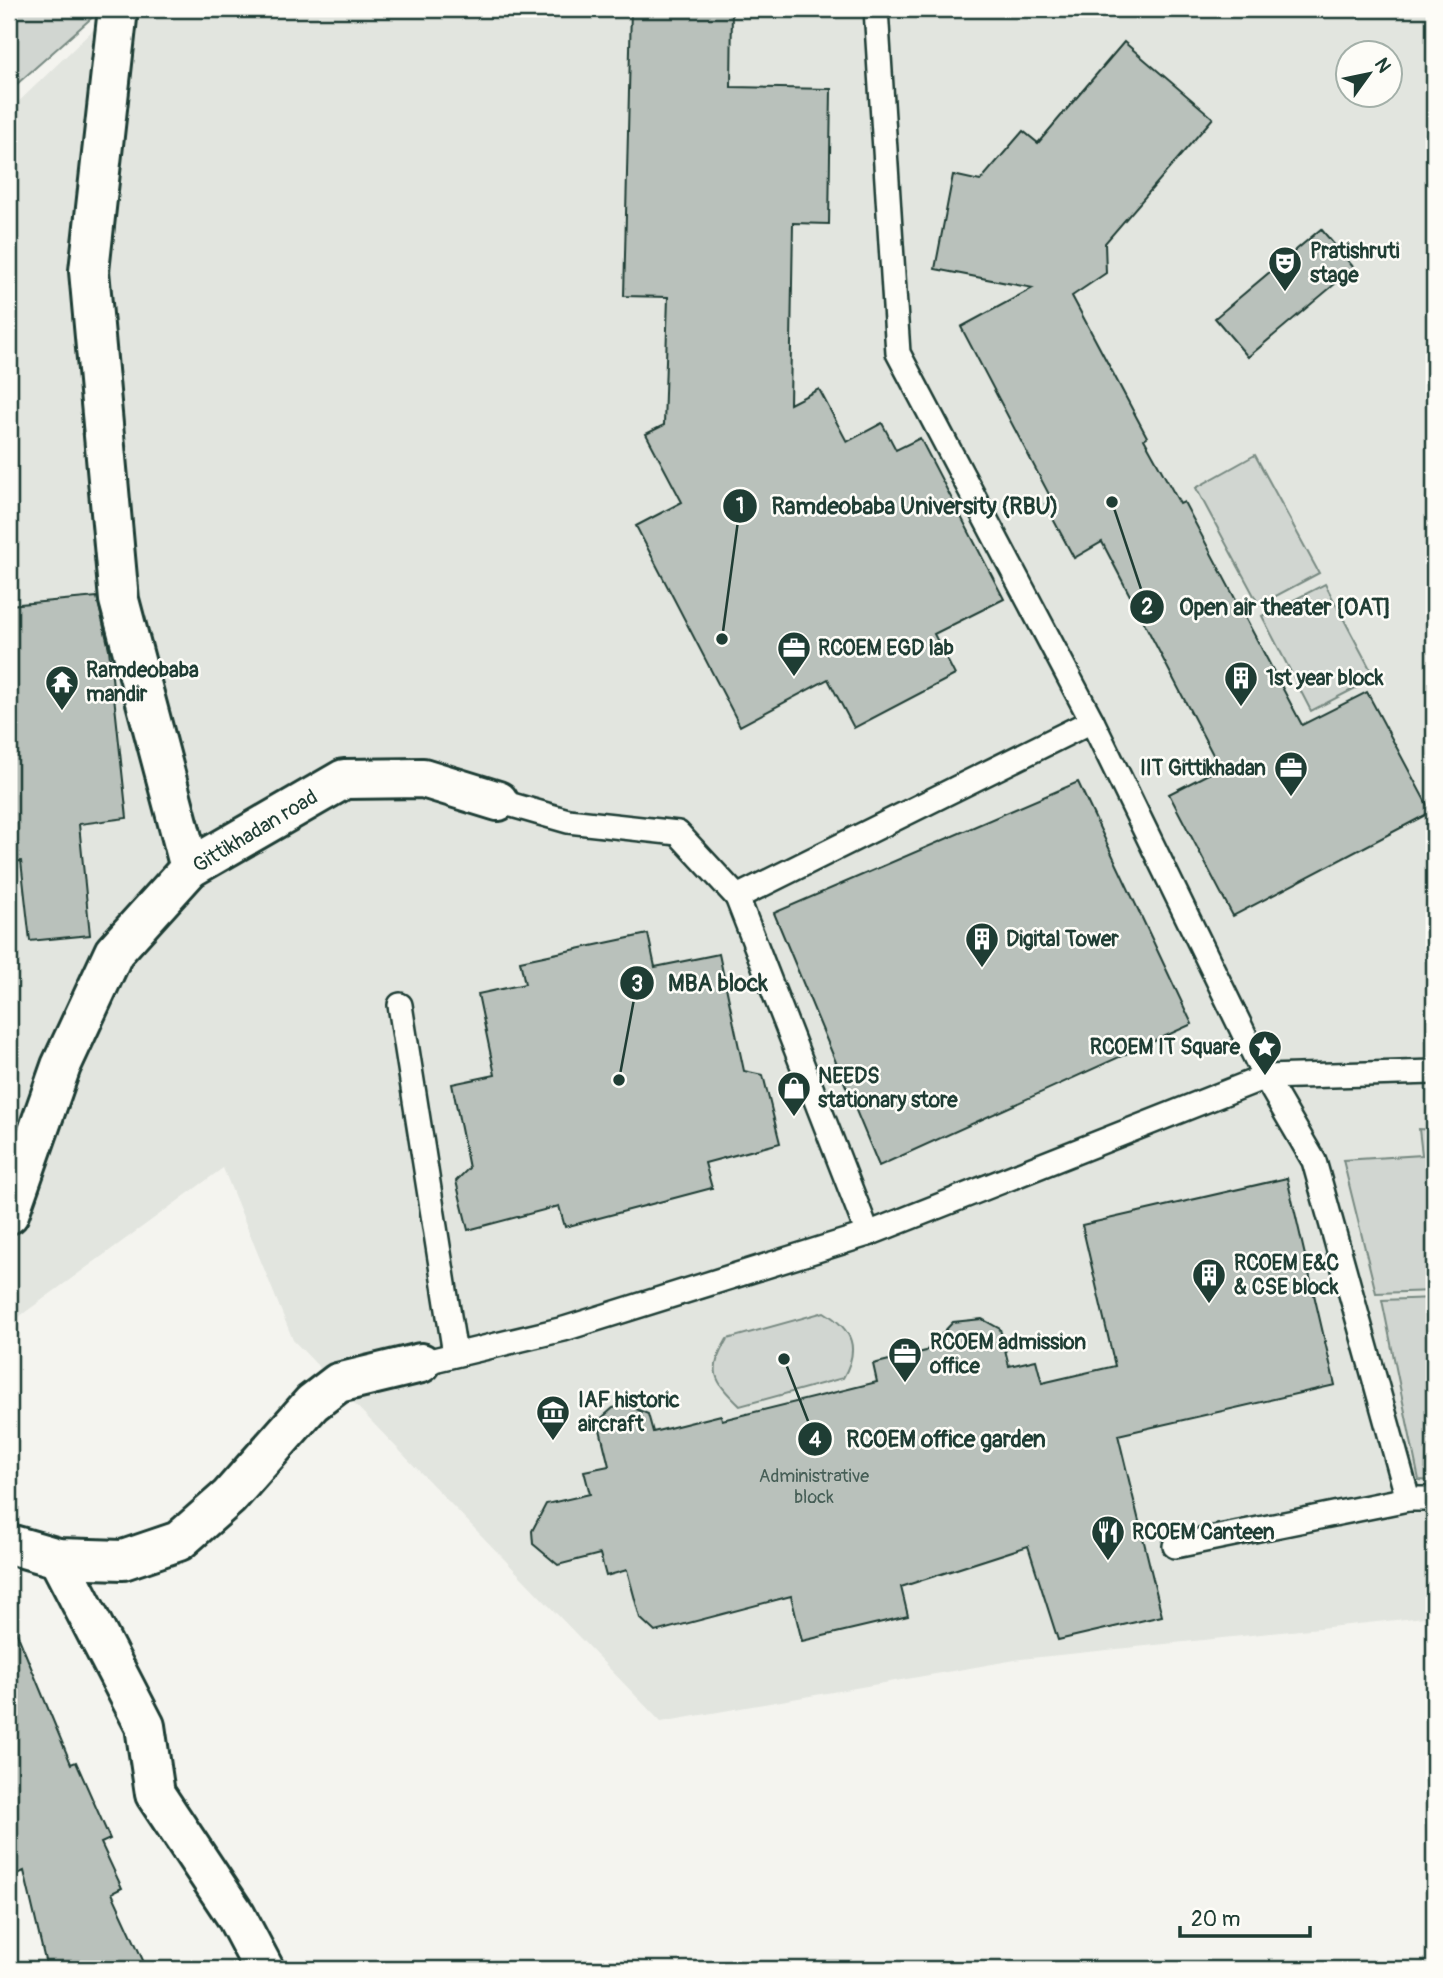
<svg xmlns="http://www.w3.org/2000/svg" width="1443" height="1978" viewBox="0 0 1443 1978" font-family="Pangolin,sans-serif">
	<rect width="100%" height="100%" fill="#f4f4ef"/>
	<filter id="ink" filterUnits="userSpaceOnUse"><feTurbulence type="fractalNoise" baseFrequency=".0143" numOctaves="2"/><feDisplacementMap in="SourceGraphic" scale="14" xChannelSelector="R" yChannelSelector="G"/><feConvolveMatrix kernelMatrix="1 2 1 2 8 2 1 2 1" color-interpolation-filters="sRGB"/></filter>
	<g filter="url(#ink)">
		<path fill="#e2e5df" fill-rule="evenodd" d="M 121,9 L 1430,9 L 1434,16 L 1434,1616 L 1021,1659 L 661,1722 L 293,1340 L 223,1168 L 9,1324 L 9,111 L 93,30 ZM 1348,52 L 1390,52 L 1390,94 L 1348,94 Z"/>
		<g fill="#d1d6d1" stroke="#788a82" stroke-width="2">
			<path d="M 9,9 L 97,9 L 96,14 L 9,91 Z"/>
			<path d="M 1255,455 L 1319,573 L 1259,605 L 1196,488 Z"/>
			<path d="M 1325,584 L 1375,678 L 1311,711 L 1262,616 Z"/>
			<path d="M 1419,1129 L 1434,1130 L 1434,1291 L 1376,1293 L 1343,1160 L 1422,1155 Z"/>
			<path d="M 1434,1298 L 1434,1481 L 1419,1480 L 1382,1300 Z"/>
			<path d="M 824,1312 C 853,1330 860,1348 843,1378 L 740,1406 C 713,1380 708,1372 727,1339 Z"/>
		</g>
		<g fill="#b9c1bb" stroke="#1f3d34" stroke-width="2">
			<path d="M 631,9 L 732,9 L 731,87 L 831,89 L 829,224 L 793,223 L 790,404 L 819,389 L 847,442 L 882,423 L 896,450 L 920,438 L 1004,599 L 934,634 L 955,675 L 854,728 L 828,679 L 740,726 L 636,526 L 682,502 L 646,434 L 664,425 L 668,297 L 624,296 Z"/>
			<path d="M 1124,42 L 1213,118 L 1105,243 L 1106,273 L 1072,296 L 1147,437 L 1144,439 L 1180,504 L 1184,502 L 1302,725 L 1367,692 L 1431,812 L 1233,916 L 1169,794 L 1220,768 L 1102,542 L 1074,558 L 1045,504 L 1052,500 L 961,327 L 1033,288 L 935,269 L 953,175 L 980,181 L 1023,131 L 1038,143 Z"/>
			<path d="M 1321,229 L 1354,268 L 1248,357 L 1215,318 Z"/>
			<path d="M 97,597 L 109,649 L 127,818 L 79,824 L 90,935 L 30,941 L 21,861 L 9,862 L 9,605 Z"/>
			<path d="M 1078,782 L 1192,1024 L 879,1166 L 774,913 Z"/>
			<path d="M 648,934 L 655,967 L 719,954 L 744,1071 L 763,1075 L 780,1143 L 705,1163 L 712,1188 L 565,1227 L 559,1206 L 468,1230 L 456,1181 L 469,1168 L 452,1084 L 495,1075 L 478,994 L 525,984 L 520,961 Z"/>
			<path d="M 1287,1178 L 1335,1385 L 1118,1435 L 1162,1616 L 1058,1640 L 1028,1546 L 901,1587 L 908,1616 L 802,1641 L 791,1596 L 655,1632 L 640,1618 L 627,1570 L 606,1576 L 600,1554 L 558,1565 L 533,1544 L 532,1531 L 546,1504 L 590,1494 L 584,1471 L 609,1466 L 598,1421 L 613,1408 L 627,1405 L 648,1414 L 653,1432 L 721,1415 L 722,1420 L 877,1382 L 873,1364 L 926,1351 L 953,1322 L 982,1319 L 1000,1329 L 1009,1366 L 1036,1360 L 1042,1383 L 1115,1366 L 1082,1225 Z"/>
			<path d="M 9,1614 L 71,1764 L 76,1762 L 110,1839 L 101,1843 L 122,1888 L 112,1893 L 147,1969 L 47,1969 L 24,1871 L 9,1878 Z"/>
		</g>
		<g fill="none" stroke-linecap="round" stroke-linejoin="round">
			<g stroke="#1f3d34" stroke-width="28">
				<g id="lane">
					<path d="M 876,9 L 898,353 L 1092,721"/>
					<path d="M 498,801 L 568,821 L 678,833 L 737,897 L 1092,721 L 1265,1077 L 1314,1161 L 1408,1499 L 1434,1499"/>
					<path d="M 737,897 L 868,1234"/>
					<path d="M 400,1005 L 455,1354"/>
					<path d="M 421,1363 L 564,1329 L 868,1234 L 1265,1077 L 1434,1072"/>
					<path d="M 1175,1546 L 1408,1499"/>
				</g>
			</g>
			<g stroke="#1f3d34" stroke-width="44">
				<g id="street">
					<path d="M 118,9 L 89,271 L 119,600 L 190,868"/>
					<path d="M 9,1214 L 61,1066 L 114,952 L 190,868 L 344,779 L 423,778 L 498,801"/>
					<path d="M 9,1544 L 58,1558 L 123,1560 L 179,1541 L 229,1497 L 312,1403 L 338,1383 L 421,1363"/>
					<path d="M 58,1558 L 145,1726 L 155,1794 L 236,1916 L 264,1969"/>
				</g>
			</g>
			<use href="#lane" stroke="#fdfcf7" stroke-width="23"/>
			<use href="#street" stroke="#fdfcf7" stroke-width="38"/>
		</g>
	</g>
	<defs>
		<g id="theatre-pin" transform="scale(1.75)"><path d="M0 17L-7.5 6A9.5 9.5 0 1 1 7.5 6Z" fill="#1f3d34" stroke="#fdfcf7"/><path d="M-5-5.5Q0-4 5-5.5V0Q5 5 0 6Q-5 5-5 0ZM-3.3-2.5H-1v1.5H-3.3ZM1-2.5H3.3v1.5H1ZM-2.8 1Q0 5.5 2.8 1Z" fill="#fff"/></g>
		<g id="office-pin" transform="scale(1.75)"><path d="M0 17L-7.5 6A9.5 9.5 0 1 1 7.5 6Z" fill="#1f3d34" stroke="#fdfcf7"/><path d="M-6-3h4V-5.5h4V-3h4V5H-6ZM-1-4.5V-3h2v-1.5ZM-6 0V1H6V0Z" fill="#fff"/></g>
		<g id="building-pin" transform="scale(1.75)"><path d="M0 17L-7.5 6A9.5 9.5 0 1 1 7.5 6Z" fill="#1f3d34" stroke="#fdfcf7"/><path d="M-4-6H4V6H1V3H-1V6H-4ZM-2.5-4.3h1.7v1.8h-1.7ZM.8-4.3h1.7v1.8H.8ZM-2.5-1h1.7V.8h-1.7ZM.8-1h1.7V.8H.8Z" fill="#fff"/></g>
		<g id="temple-pin" transform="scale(1.75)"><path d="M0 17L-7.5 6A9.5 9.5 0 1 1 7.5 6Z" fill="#1f3d34" stroke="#fdfcf7"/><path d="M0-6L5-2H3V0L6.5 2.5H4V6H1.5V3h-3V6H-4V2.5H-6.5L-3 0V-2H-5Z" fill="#fff"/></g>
		<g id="sight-pin" transform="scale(1.75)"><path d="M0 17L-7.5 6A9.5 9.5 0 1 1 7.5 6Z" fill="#1f3d34" stroke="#fdfcf7"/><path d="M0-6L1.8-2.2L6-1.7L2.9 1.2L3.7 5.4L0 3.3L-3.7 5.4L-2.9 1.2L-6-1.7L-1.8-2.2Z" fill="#fff"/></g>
		<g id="shop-pin" transform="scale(1.75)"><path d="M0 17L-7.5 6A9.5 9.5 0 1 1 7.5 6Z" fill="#1f3d34" stroke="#fdfcf7"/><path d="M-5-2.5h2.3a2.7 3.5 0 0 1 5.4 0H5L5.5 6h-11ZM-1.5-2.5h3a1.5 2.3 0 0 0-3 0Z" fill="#fff"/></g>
		<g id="museum-pin" transform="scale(1.75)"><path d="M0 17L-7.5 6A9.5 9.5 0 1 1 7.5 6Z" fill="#1f3d34" stroke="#fdfcf7"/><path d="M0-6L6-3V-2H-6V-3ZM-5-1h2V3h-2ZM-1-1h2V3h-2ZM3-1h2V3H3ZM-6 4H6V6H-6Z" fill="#fff"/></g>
		<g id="restaurant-pin" transform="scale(1.75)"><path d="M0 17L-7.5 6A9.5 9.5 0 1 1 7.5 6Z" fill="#1f3d34" stroke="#fdfcf7"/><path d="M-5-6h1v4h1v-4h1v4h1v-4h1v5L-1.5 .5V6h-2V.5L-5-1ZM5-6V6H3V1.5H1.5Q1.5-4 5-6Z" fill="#fff"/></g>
	</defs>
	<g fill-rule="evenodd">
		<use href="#theatre-pin" x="1285" y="263"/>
		<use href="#office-pin" x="794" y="648"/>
		<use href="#building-pin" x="1241" y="678"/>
		<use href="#temple-pin" x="62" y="682"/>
		<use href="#office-pin" x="1291" y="768"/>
		<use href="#building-pin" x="982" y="939"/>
		<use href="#sight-pin" x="1265" y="1047"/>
		<use href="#shop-pin" x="794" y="1088"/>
		<use href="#building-pin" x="1209" y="1275"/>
		<use href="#office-pin" x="905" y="1354"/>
		<use href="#museum-pin" x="553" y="1412"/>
		<use href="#restaurant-pin" x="1108" y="1532"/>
	</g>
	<g text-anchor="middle" stroke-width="5" stroke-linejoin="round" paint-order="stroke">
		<g font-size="18" fill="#465e56">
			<text x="814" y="1482">Administrative<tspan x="814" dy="21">block</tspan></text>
		</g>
		<g font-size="21" font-weight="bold" fill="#1f3d34" stroke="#fdfcf7" text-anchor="start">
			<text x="1310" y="258">Pratishruti<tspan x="1310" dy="24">stage</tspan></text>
			<text x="818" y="655">RCOEM EGD lab</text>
			<text x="86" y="677">Ramdeobaba<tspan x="86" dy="24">mandir</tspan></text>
			<text x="1266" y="685">1st year block</text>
			<text x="1266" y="775" text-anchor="end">IIT Gittikhadan</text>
			<text x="1006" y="946">Digital Tower</text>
			<text x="1240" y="1054" text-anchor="end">RCOEM IT Square</text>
			<text x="818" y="1083">NEEDS<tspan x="818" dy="24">stationary store</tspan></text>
			<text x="1234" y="1270">RCOEM E&amp;C<tspan x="1234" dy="24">&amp; CSE block</tspan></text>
			<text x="930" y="1349">RCOEM admission<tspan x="930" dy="24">office</tspan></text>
			<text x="578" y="1407">IAF historic<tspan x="578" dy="24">aircraft</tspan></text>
			<text x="1132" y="1539">RCOEM Canteen</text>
		</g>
		<g font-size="21" fill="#1f3d34" stroke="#fdfcf7">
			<text transform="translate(255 831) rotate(-31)" y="7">Gittikhadan road</text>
		</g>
	</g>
	<path fill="none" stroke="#1f3d34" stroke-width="2.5" d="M722 639L740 506M1112 502L1147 607M619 1080L637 983M784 1359L815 1439"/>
	<g fill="#1f3d34" stroke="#fdfcf7" stroke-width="2.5">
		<circle cx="722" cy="639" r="7"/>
		<circle cx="1112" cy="502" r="7"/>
		<circle cx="619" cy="1080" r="7"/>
		<circle cx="784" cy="1359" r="7"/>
		<circle cx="740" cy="506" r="18"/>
		<circle cx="1147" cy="607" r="18"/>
		<circle cx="637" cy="983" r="18"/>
		<circle cx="815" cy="1439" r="18"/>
	</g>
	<g font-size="21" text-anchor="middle" font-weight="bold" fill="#fff">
		<text x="740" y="513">1</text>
		<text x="1147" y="614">2</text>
		<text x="637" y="991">3</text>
		<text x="815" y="1447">4</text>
	</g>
	<g font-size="23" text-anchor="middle" font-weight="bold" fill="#1f3d34" stroke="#fdfcf7" stroke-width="5" stroke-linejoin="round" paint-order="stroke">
		<text x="915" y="514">Ramdeobaba University (RBU)</text>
		<text x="1285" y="615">Open air theater [OAT]</text>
		<text x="718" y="991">MBA block</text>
		<text x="946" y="1447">RCOEM office garden</text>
	</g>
	<rect width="1443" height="1978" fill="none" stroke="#fdfcf7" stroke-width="35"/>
	<rect x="18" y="18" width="1408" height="1943" fill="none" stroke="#1f3d34" stroke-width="2.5" filter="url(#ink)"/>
	<g transform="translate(1369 74) rotate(57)"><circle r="33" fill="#fdfcf7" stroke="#a4b0a9" stroke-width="2"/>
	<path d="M0-5L12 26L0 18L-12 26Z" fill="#1f3d34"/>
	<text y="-10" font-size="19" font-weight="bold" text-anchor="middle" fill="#1f3d34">N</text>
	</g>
	<path d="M1180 1926v10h130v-10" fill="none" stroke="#1f3d34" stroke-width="3.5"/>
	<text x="1191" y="1926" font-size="21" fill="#1f3d34" stroke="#fdfcf7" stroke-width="5" paint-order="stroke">20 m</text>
</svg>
